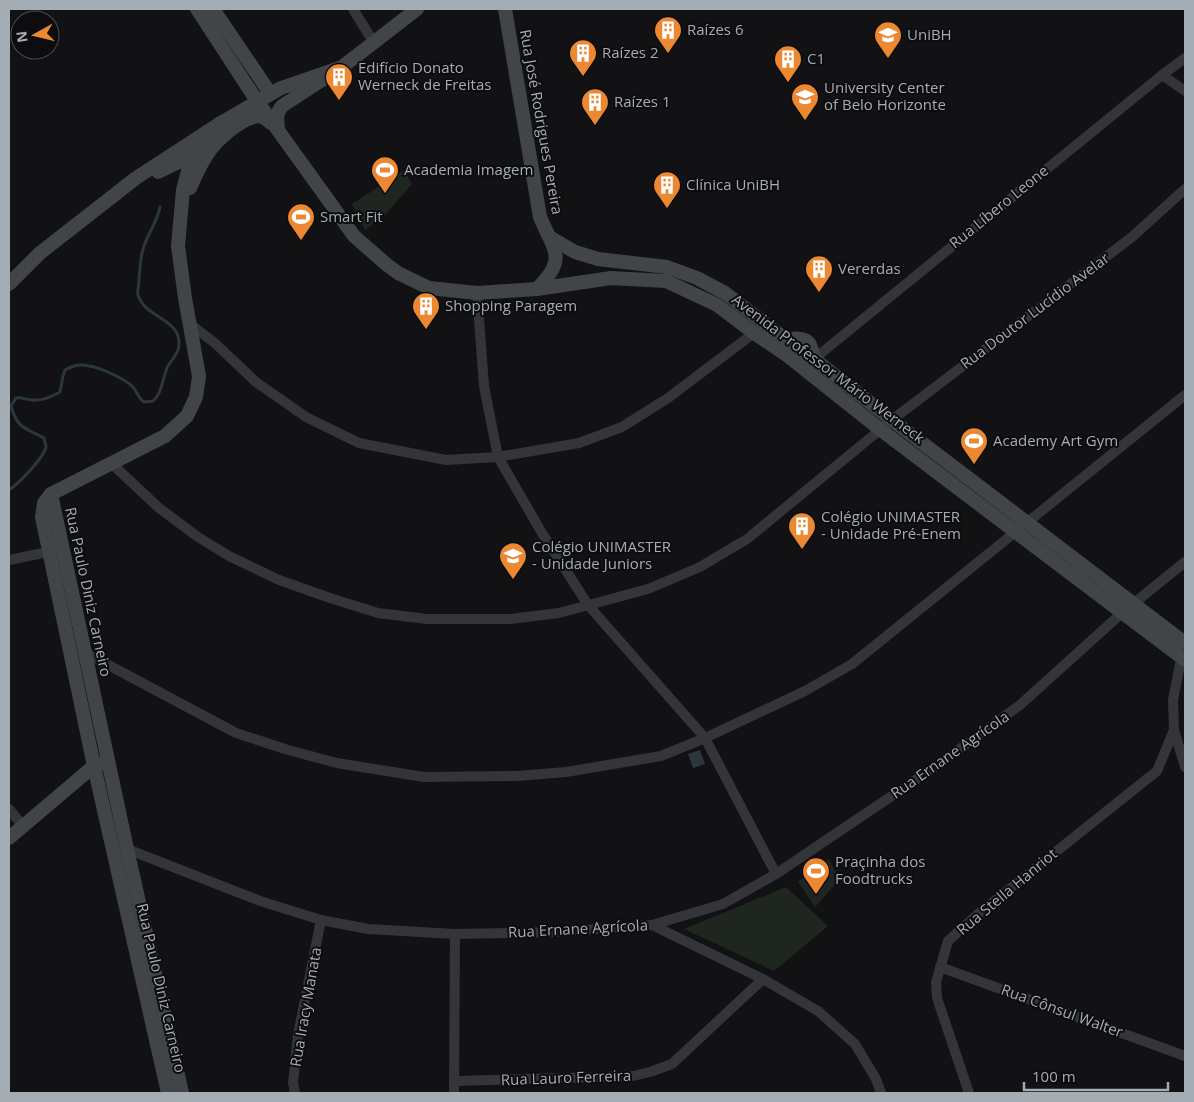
<svg xmlns="http://www.w3.org/2000/svg" width="1194" height="1102" viewBox="0 0 1194 1102" font-family="'Open Sans',sans-serif">
	<rect width="100%" height="100%" fill="#121214"/>
	<g fill="#1f261f">
		<path d="M 404,170 L 412,184 L 386,214 L 365,230 L 352,204 Z"/>
		<path d="M 828,859 L 840,879 L 815,907 L 798,882 Z"/>
		<path d="M 786,887 L 828,926 L 774,971 L 684,929 Z"/>
	</g>
	<path fill="#2c373c" d="M 700,750 L 705,764 L 693,768 L 688,754 Z"/>
	<g fill="none" stroke-linecap="round" stroke-linejoin="round">
		<path stroke="#2c373c" stroke-width="3" d="M 9,490 C 18,484 45,457 46,446 C 46,446 44,439 44,438 C 25,428 17,428 11,406 L 16,398 C 23,397 26,400 32,400 C 41,401 53,396 60,392 L 63,376 L 65,370 C 72,366 81,364 89,366 C 99,367 125,379 132,386 C 137,391 138,398 144,402 L 153,401 C 163,392 162,378 168,366 C 171,361 176,356 178,350 C 186,319 145,319 138,295 C 137,291 139,285 139,280 C 140,268 140,257 144,246 C 149,232 157,222 160,207"/>
		<g stroke="#333539" stroke-width="10">
			<path d="M 353,9 L 374,43"/>
			<path d="M 1162,75 L 1185,91"/>
			<path d="M 477,293 L 484,386 L 498,457 L 542,533 L 588,605 L 705,738 L 776,874"/>
			<path d="M 190,324 L 216,344 L 256,382 L 306,417 L 359,443 L 446,460 L 498,457 L 579,443 L 622,427 L 668,398 L 754,333"/>
			<path d="M 814,359 L 1162,75 L 1185,58"/>
			<path d="M 111,463 L 159,508 L 198,537 L 229,556 L 279,580 L 330,598 L 378,613 L 427,619 L 510,619 L 559,613 L 648,589 L 700,567 L 747,539 L 892,420 L 1132,237 L 1185,189"/>
			<path d="M 9,560 L 48,552"/>
			<path d="M 84,652 L 236,733 L 288,750 L 337,763 L 424,777 L 517,776 L 566,772 L 661,756 L 705,738 L 805,691 L 852,664 L 1185,395"/>
			<path d="M 1181,659 L 1173,700 L 1174,730 L 1185,767"/>
			<path d="M 9,809 L 23,826"/>
			<path d="M 127,849 L 260,901 L 321,920 L 368,929 L 455,934 L 556,932 L 652,925 L 723,904 L 776,874 L 942,762 L 1020,705 L 1123,612 L 1185,562"/>
			<path d="M 652,925 L 763,979 L 818,1011 L 855,1044 L 876,1079 L 881,1093"/>
			<path d="M 940,967 L 1185,1056"/>
			<path d="M 454,1081 L 633,1076 L 650,1072 L 672,1064 L 763,979"/>
			<path d="M 295,1093 L 293,1083 L 298,1035 L 321,920"/>
			<path d="M 454,1093 L 455,934"/>
			<path d="M 969,1093 L 937,998 L 936,982 L 948,941 L 978,914 L 1157,771 L 1174,730"/>
		</g>
		<g stroke="#414548" stroke-width="14">
			<path d="M 197,9 L 257,101 L 354,236 L 386,264 L 398,273 L 429,288 L 477,293 L 537,289 L 611,278 L 666,281 L 717,305 L 754,333 L 788,356 L 881,430 L 1185,660"/>
			<path d="M 213,9 L 270,93"/>
			<path d="M 505,9 L 540,217 C 554,251 568,258 537,289"/>
			<path d="M 278,129 C 277,119 276,113 282,106 L 342,67 L 417,9"/>
			<path d="M 158,172 L 197,153"/>
			<path d="M 190,188 C 195,176 201,164 208,153 C 217,140 238,121 254,117 C 261,114 266,119 271,123"/>
			<path d="M 551,238 L 575,252 L 598,259 L 667,267 L 697,278 L 725,293 L 785,339 L 814,359 L 892,420 L 1185,643"/>
			<path d="M 9,284 L 40,253 L 136,178 L 219,124 L 281,88 L 342,67"/>
			<path d="M 785,339 C 806,338 810,337 814,359"/>
			<path d="M 51,494 L 127,849 L 182,1093"/>
			<path d="M 9,838 L 94,766 L 101,763"/>
			<path d="M 168,1093 L 94,766 L 42,517 L 44,503 L 51,494 L 165,436 L 187,416 L 196,397 L 199,376 L 185,298 L 178,246 L 183,190 L 192,156 L 196,147 L 219,124"/>
		</g>
	</g>
	<defs>
		<g id="building-pin" transform="scale(1.4375)"><path d="M0 17L-7.5 6A9.5 9.5 0 1 1 7.5 6Z" fill="#ec8832" stroke="#0d0d0f"/><path d="M-4-6H4V6H1V3H-1V6H-4ZM-2.5-4.3h1.7v1.8h-1.7ZM.8-4.3h1.7v1.8H.8ZM-2.5-1h1.7V.8h-1.7ZM.8-1h1.7V.8H.8Z" fill="#fff"/></g>
		<g id="university-pin" transform="scale(1.4375)"><path d="M0 17L-7.5 6A9.5 9.5 0 1 1 7.5 6Z" fill="#ec8832" stroke="#0d0d0f"/><path d="M0-5L7-2L0 1L-7-2ZM-4 1L0 2.5L4 1V4Q0 6-4 4Z" fill="#fff"/></g>
		<g id="stadium-pin" transform="scale(1.4375)"><path d="M0 17L-7.5 6A9.5 9.5 0 1 1 7.5 6Z" fill="#ec8832" stroke="#0d0d0f"/><path d="M0-5a6.5 5 0 1 0 0 10a6.5 5 0 1 0 0-10ZM-3.5-1.8h7v3.6h-7Z" fill="#fff"/></g>
		<g id="school-pin" transform="scale(1.4375)"><path d="M0 17L-7.5 6A9.5 9.5 0 1 1 7.5 6Z" fill="#ec8832" stroke="#0d0d0f"/><path d="M0-5L7-2L0 1L-7-2ZM-4 1L0 2.5L4 1V4Q0 6-4 4Z" fill="#fff"/></g>
	</defs>
	<g fill-rule="evenodd">
		<use href="#building-pin" x="668" y="30"/>
		<use href="#university-pin" x="888" y="35"/>
		<use href="#building-pin" x="583" y="53"/>
		<use href="#building-pin" x="788" y="59"/>
		<use href="#building-pin" x="339" y="77"/>
		<use href="#university-pin" x="805" y="97"/>
		<use href="#building-pin" x="595" y="102"/>
		<use href="#stadium-pin" x="385" y="170"/>
		<use href="#building-pin" x="667" y="185"/>
		<use href="#stadium-pin" x="301" y="217"/>
		<use href="#building-pin" x="819" y="269"/>
		<use href="#building-pin" x="426" y="306"/>
		<use href="#stadium-pin" x="974" y="441"/>
		<use href="#building-pin" x="802" y="526"/>
		<use href="#school-pin" x="513" y="556"/>
		<use href="#stadium-pin" x="816" y="871"/>
	</g>
	<g text-anchor="middle" stroke-width="4" stroke-linejoin="round" paint-order="stroke">
		<g font-size="15" fill="#a4acb4" stroke="#0d0d0f" text-anchor="start">
			<text x="687" y="35">Raízes 6</text>
			<text x="907" y="40">UniBH</text>
			<text x="602" y="58">Raízes 2</text>
			<text x="807" y="64">C1</text>
			<text x="358" y="73">Edifício Donato<tspan x="358" dy="17">Werneck de Freitas</tspan></text>
			<text x="824" y="93">University Center<tspan x="824" dy="17">of Belo Horizonte</tspan></text>
			<text x="614" y="107">Raízes 1</text>
			<text x="404" y="175">Academia Imagem</text>
			<text x="686" y="190">Clínica UniBH</text>
			<text x="320" y="222">Smart Fit</text>
			<text x="838" y="274">Vererdas</text>
			<text x="445" y="311">Shopping Paragem</text>
			<text x="993" y="446">Academy Art Gym</text>
			<text x="821" y="522">Colégio UNIMASTER<tspan x="821" dy="17">- Unidade Pré-Enem</tspan></text>
			<text x="532" y="552">Colégio UNIMASTER<tspan x="532" dy="17">- Unidade Juniors</tspan></text>
			<text x="835" y="867">Praçinha dos<tspan x="835" dy="17">Foodtrucks</tspan></text>
		</g>
		<g font-size="15" fill="#a4acb4" stroke="#0d0d0f">
			<text transform="translate(541 122) rotate(80)" y="5">Rua José Rodrigues Pereira</text>
			<text transform="translate(999 207) rotate(-39)" y="5">Rua Líbero Leone</text>
			<text transform="translate(1035 311) rotate(-37)" y="5">Rua Doutor Lucídio Avelar</text>
			<text transform="translate(828 369) rotate(37)" y="5">Avenida Professor Mário Werneck</text>
			<text transform="translate(88 592) rotate(78)" y="5">Rua Paulo Diniz Carneiro</text>
			<text transform="translate(950 755) rotate(-35)" y="5">Rua Ernane Agrícola</text>
			<text transform="translate(1007 892) rotate(-40)" y="5">Rua Stella Hanriot</text>
			<text transform="translate(578 929) rotate(-3)" y="5">Rua Ernane Agrícola</text>
			<text transform="translate(161 988) rotate(77)" y="5">Rua Paulo Diniz Carneiro</text>
			<text transform="translate(306 1007) rotate(-80)" y="5">Rua Iracy Manata</text>
			<text transform="translate(1062 1011) rotate(20)" y="5">Rua Cônsul Walter</text>
			<text transform="translate(566 1078) rotate(-2)" y="5">Rua Lauro Ferreira</text>
		</g>
	</g>
	<rect width="1194" height="1102" fill="none" stroke="#a4acb4" stroke-width="20"/>
	<g transform="translate(35 35) rotate(262)"><circle r="24" fill="#0d0d0f" stroke="#494d51"/>
	<path d="M0-4L9 19L0 12L-9 19Z" fill="#ec8832"/>
	<text y="-8" font-size="14" font-weight="bold" text-anchor="middle" fill="#a4acb4">N</text>
	</g>
	<path d="M1024 1082v8h144v-8" fill="none" stroke="#a4acb4" stroke-width="2.5"/>
	<text x="1032" y="1082" font-size="15" fill="#a4acb4" stroke="#0d0d0f" stroke-width="4" paint-order="stroke">100 m</text>
</svg>
